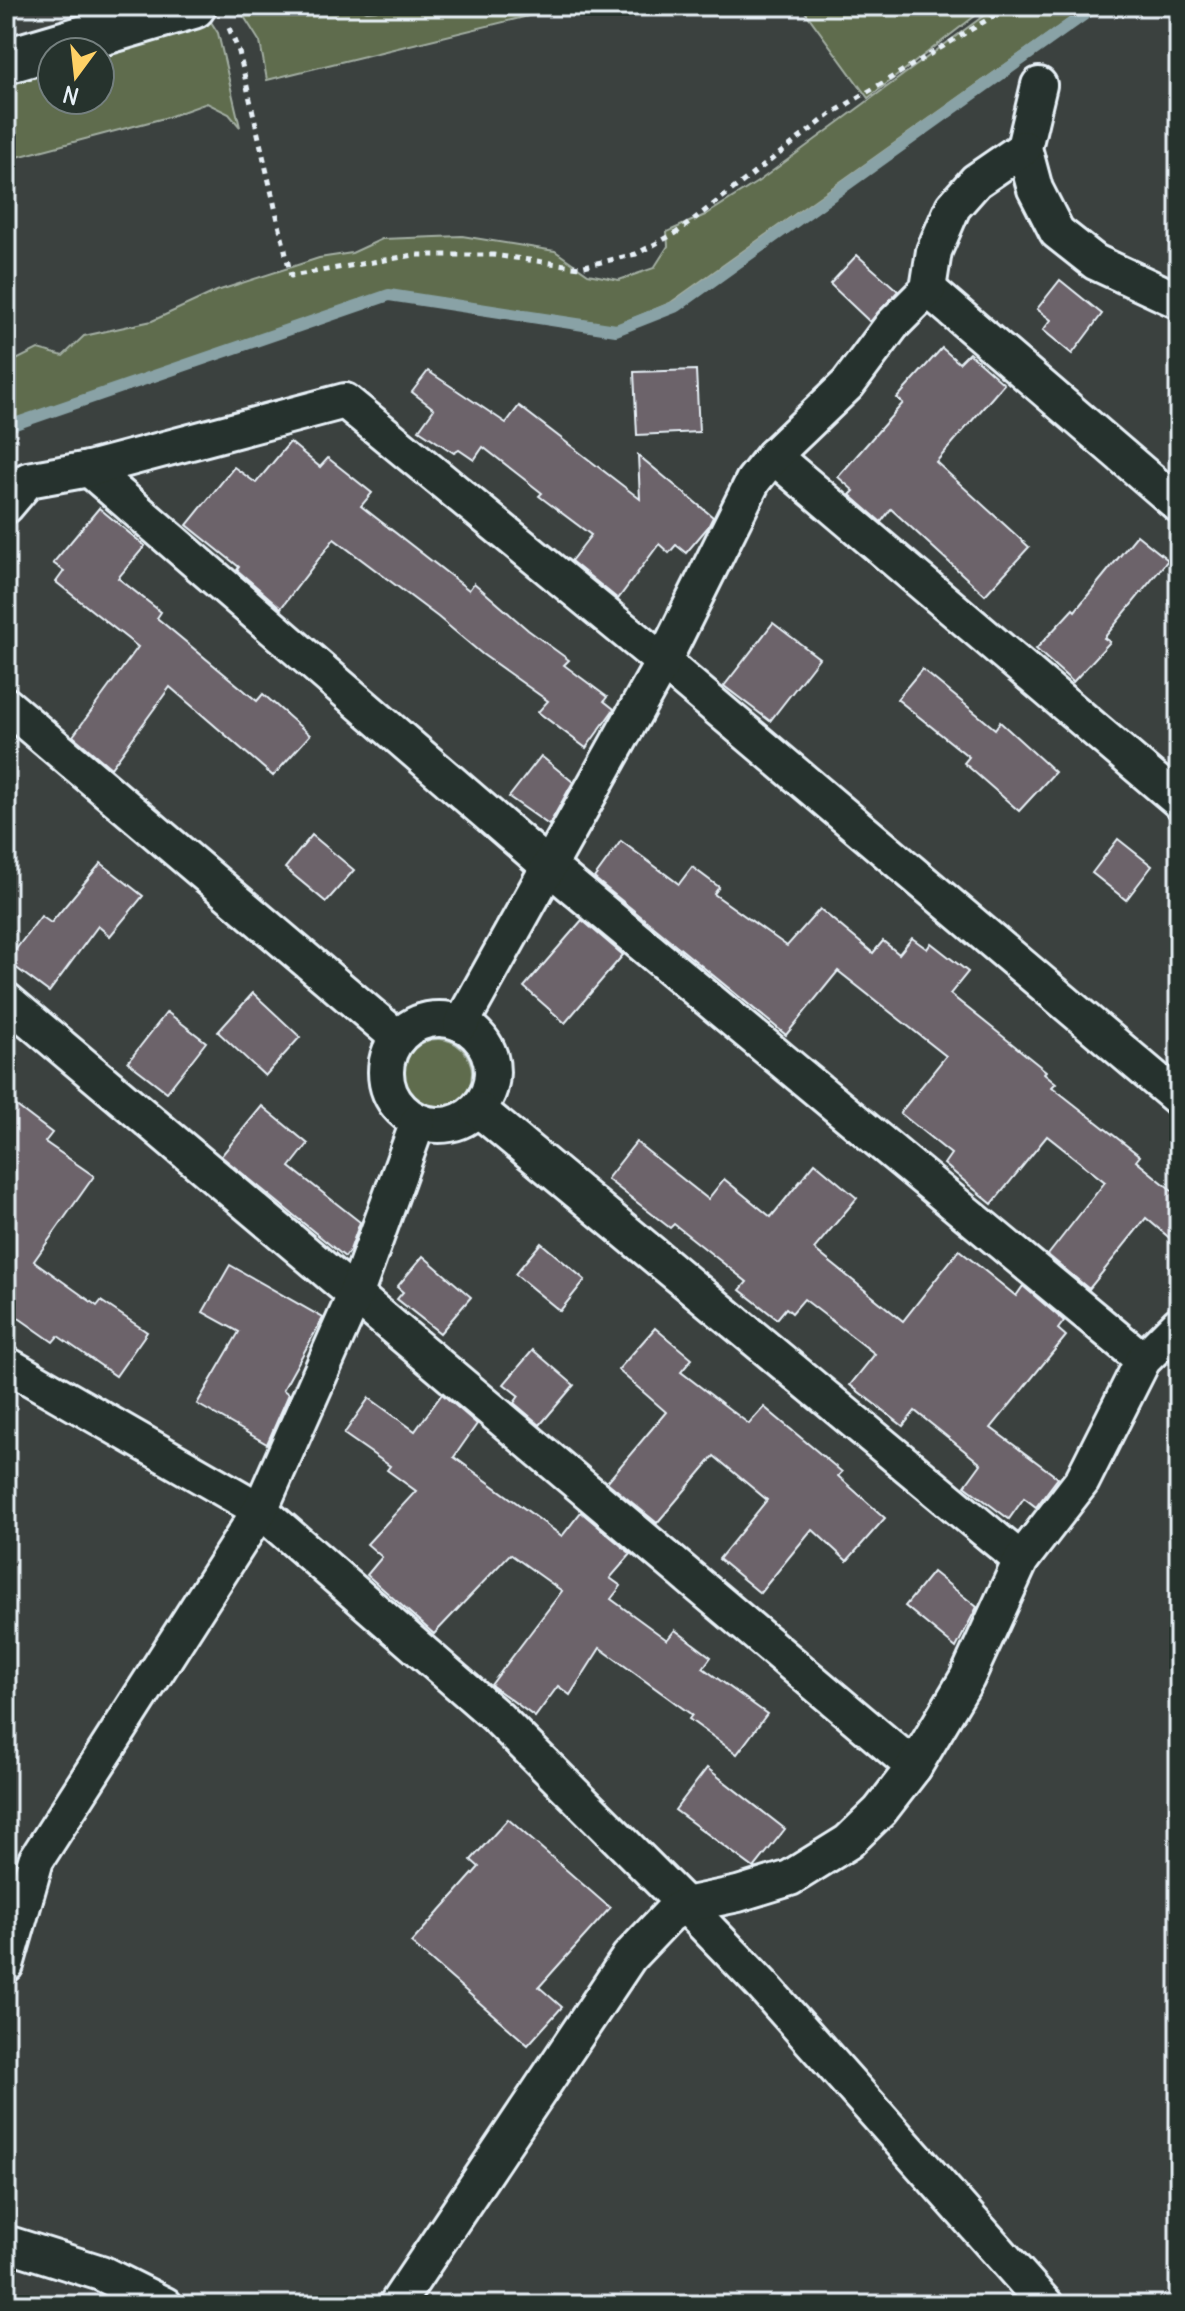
<svg xmlns="http://www.w3.org/2000/svg" width="1185" height="2311" viewBox="0 0 1185 2311" font-family="Delius,sans-serif">
	<rect width="100%" height="100%" fill="#3b413f"/>
	<filter id="ink" filterUnits="userSpaceOnUse"><feTurbulence type="fractalNoise" baseFrequency=".0125" numOctaves="2"/><feDisplacementMap in="SourceGraphic" scale="16" xChannelSelector="R" yChannelSelector="G"/><feConvolveMatrix kernelMatrix="1 2 1 2 8 2 1 2 1" color-interpolation-filters="sRGB"/></filter>
	<g filter="url(#ink)">
		<g fill="#5e6c4e" stroke="#a3aea3" stroke-width="2">
			<path d="M 352,6 L 367,11 L 426,6 L 569,6 L 267,80 L 260,42 L 238,7 Z"/>
			<path d="M 801,6 L 988,6 L 868,98 Z"/>
			<path d="M 997,6 L 1088,6 L 670,303 L 615,326 L 389,292 L 6,423 L 6,365 L 38,349 L 63,356 L 84,336 L 152,321 L 217,291 L 319,258 L 352,253 L 382,239 L 462,236 L 555,251 L 588,274 L 619,280 L 654,268 L 668,246 L 667,232 L 705,215 L 759,181 Z"/>
			<path d="M 211,22 L 218,33 L 240,127 L 229,114 L 207,103 L 168,117 L 6,160 L 6,86 L 52,72 L 52,100 L 100,100 L 100,57 Z"/>
			<circle cx="438" cy="1073" r="34"/>
		</g>
		<g fill="none" stroke-linecap="round" stroke-linejoin="round">
			<path stroke="#89a2a6" stroke-width="12" d="M 6,427 L 389,295 L 616,330 L 677,306 L 1096,6"/>
		</g>
		<g fill="#6c636a" stroke="#e8f1f8" stroke-width="2">
			<path d="M 857,255 L 898,291 L 870,322 L 830,284 Z"/>
			<path d="M 1060,280 L 1102,314 L 1072,354 L 1043,330 L 1051,320 L 1037,309 Z"/>
			<path d="M 942,348 L 959,363 L 969,353 L 1004,384 L 936,462 L 1029,547 L 985,595 L 891,509 L 881,522 L 850,495 L 854,491 L 838,477 L 903,403 L 897,398 Z"/>
			<path d="M 696,370 L 699,432 L 637,435 L 634,372 Z"/>
			<path d="M 428,371 L 506,423 L 519,406 L 640,499 L 638,455 L 713,517 L 708,527 L 686,553 L 676,545 L 669,553 L 659,544 L 618,599 L 571,561 L 591,535 L 539,496 L 542,493 L 483,447 L 474,460 L 459,450 L 454,453 L 419,430 L 434,409 L 412,392 Z"/>
			<path d="M 290,442 L 320,467 L 328,458 L 372,493 L 361,506 L 469,590 L 474,583 L 528,630 L 569,660 L 564,665 L 607,697 L 604,701 L 614,709 L 586,748 L 538,712 L 548,701 L 482,654 L 438,617 L 334,539 L 281,608 L 237,570 L 239,567 L 187,525 L 234,467 L 256,483 Z"/>
			<path d="M 99,508 L 145,546 L 118,578 L 161,612 L 157,618 L 257,701 L 263,694 L 310,735 L 273,776 L 170,687 L 111,768 L 73,736 L 138,647 L 56,582 L 64,571 L 53,563 Z"/>
			<path d="M 1137,535 L 1168,560 L 1104,638 L 1110,642 L 1073,682 L 1036,649 L 1073,609 L 1075,611 Z"/>
			<path d="M 773,623 L 819,658 L 770,721 L 724,686 Z"/>
			<path d="M 922,669 L 995,729 L 1000,722 L 1055,772 L 1019,811 L 964,763 L 969,757 L 897,699 Z"/>
			<path d="M 541,756 L 573,782 L 549,825 L 509,797 Z"/>
			<path d="M 312,835 L 354,870 L 326,902 L 285,868 Z"/>
			<path d="M 1118,839 L 1152,866 L 1126,900 L 1092,873 Z"/>
			<path d="M 621,841 L 679,884 L 692,867 L 719,887 L 714,894 L 787,946 L 820,909 L 873,953 L 883,941 L 899,954 L 912,938 L 927,949 L 931,943 L 968,972 L 950,994 L 1046,1071 L 1044,1073 L 1056,1083 L 1052,1087 L 1140,1156 L 1136,1161 L 1179,1196 L 1179,1246 L 1146,1218 L 1089,1289 L 1048,1255 L 1105,1182 L 1047,1136 L 992,1204 L 944,1164 L 951,1154 L 900,1113 L 946,1056 L 838,971 L 786,1035 L 594,878 Z"/>
			<path d="M 101,863 L 143,896 L 110,936 L 98,926 L 49,992 L 7,961 L 41,916 L 51,923 Z"/>
			<path d="M 582,920 L 623,955 L 565,1023 L 524,987 Z"/>
			<path d="M 253,993 L 300,1037 L 265,1076 L 218,1032 Z"/>
			<path d="M 167,1012 L 206,1042 L 167,1092 L 128,1062 Z"/>
			<path d="M 6,1098 L 52,1133 L 45,1142 L 94,1176 L 34,1261 L 97,1306 L 101,1301 L 147,1332 L 116,1376 L 58,1336 L 53,1342 L 6,1309 Z"/>
			<path d="M 262,1106 L 308,1144 L 290,1167 L 360,1222 L 350,1250 L 345,1257 L 221,1156 Z"/>
			<path d="M 636,1142 L 708,1199 L 724,1179 L 771,1217 L 815,1163 L 857,1198 L 814,1249 L 903,1321 L 959,1250 L 1016,1296 L 1023,1286 L 1064,1321 L 1058,1329 L 1066,1336 L 991,1428 L 1058,1478 L 1036,1507 L 1024,1498 L 1009,1519 L 965,1486 L 981,1464 L 915,1411 L 903,1426 L 850,1385 L 875,1354 L 804,1299 L 792,1313 L 786,1308 L 777,1319 L 740,1290 L 747,1282 L 674,1224 L 670,1228 L 607,1179 Z"/>
			<path d="M 541,1243 L 585,1280 L 560,1311 L 515,1274 Z"/>
			<path d="M 423,1256 L 471,1297 L 440,1333 L 397,1299 L 403,1292 L 397,1287 Z"/>
			<path d="M 230,1265 L 323,1318 L 283,1390 L 289,1394 L 267,1444 L 197,1404 L 239,1332 L 203,1312 Z"/>
			<path d="M 655,1328 L 692,1359 L 681,1372 L 749,1424 L 764,1407 L 842,1472 L 838,1476 L 885,1518 L 847,1561 L 812,1529 L 760,1593 L 719,1559 L 767,1500 L 714,1456 L 657,1523 L 607,1482 L 666,1412 L 618,1370 Z"/>
			<path d="M 533,1350 L 574,1385 L 540,1425 L 514,1403 L 519,1396 L 504,1384 Z"/>
			<path d="M 442,1394 L 477,1424 L 454,1457 L 562,1536 L 581,1512 L 631,1554 L 610,1578 L 621,1586 L 611,1599 L 667,1640 L 675,1630 L 711,1657 L 703,1668 L 767,1714 L 737,1754 L 689,1719 L 692,1715 L 600,1648 L 570,1695 L 558,1686 L 535,1717 L 491,1685 L 562,1591 L 510,1554 L 434,1634 L 367,1575 L 382,1557 L 367,1544 L 416,1491 L 387,1470 L 390,1466 L 344,1434 L 369,1398 L 415,1431 Z"/>
			<path d="M 933,1572 L 977,1607 L 956,1648 L 905,1606 Z"/>
			<path d="M 707,1768 L 785,1829 L 754,1868 L 675,1810 Z"/>
			<path d="M 508,1819 L 610,1908 L 539,1987 L 562,2007 L 528,2045 L 411,1943 L 479,1867 L 471,1860 Z"/>
		</g>
		<g fill="none" stroke-linecap="round" stroke-linejoin="round">
			<g stroke="#e8f1f8" stroke-width="40">
				<g id="street">
					<path d="M 1039,85 L 1024,148 L 1035,189 L 1057,232 L 1095,262 L 1179,301"/>
					<path d="M 928,289 L 1179,505"/>
					<path d="M 773,456 L 1179,801"/>
					<path d="M 89,469 L 548,866 L 1143,1360"/>
					<path d="M 6,506 L 28,480 L 89,469 L 345,401 L 663,662 L 1179,1099"/>
					<path d="M 6,705 L 398,1038"/>
					<path d="M 6,1000 L 914,1767"/>
					<circle cx="439" cy="1072" r="53"/>
					<path d="M 461,1024 L 663,662 L 753,481 L 773,456 L 848,384 L 892,325 L 928,289 L 934,251 L 953,207 L 976,181 L 1024,148"/>
					<path d="M 478,1109 L 1021,1560"/>
					<path d="M 6,1364 L 260,1510 L 497,1717 L 685,1905 L 762,1985 L 1046,2305"/>
					<path d="M 6,1965 L 36,1860 L 260,1510 L 356,1293 L 418,1122"/>
					<path d="M 6,2243 L 101,2273 L 165,2305"/>
					<path d="M 396,2305 L 629,1957 L 669,1915 L 685,1905 L 738,1894 L 790,1878 L 848,1842 L 880,1811 L 914,1767 L 967,1678 L 1021,1560 L 1082,1481 L 1143,1360 L 1179,1324"/>
				</g>
			</g>
			<g stroke="#e8f1f8" stroke-width="50">
				<path id="secondary" d="M 6,61 L 193,6"/>
			</g>
			<path stroke="#e8f1f8" stroke-width="5" stroke-dasharray="6 6" stroke-linecap="butt" d="M 229,28 L 239,52 L 291,276 L 414,255 L 493,255 L 580,267 L 636,254 L 676,233 L 831,114 L 1010,6"/>
			<use href="#street" stroke="#26332d" stroke-width="34"/>
			<use href="#secondary" stroke="#26332d" stroke-width="44"/>
		</g>
	</g>
	<rect width="1185" height="2311" fill="none" stroke="#26332d" stroke-width="32"/>
	<rect x="16" y="16" width="1153" height="2279" fill="none" stroke="#e8f1f8" stroke-width="3" filter="url(#ink)"/>
	<g transform="translate(76 76) rotate(195)"><circle r="38" fill="#26332d" stroke="#747f7e" stroke-width="2"/>
	<path d="M0-6L14 30L0 20L-14 30Z" fill="#ffd166"/>
	<text y="-12" font-size="22" font-weight="bold" text-anchor="middle" fill="#e8f1f8">N</text>
	</g>
</svg>
